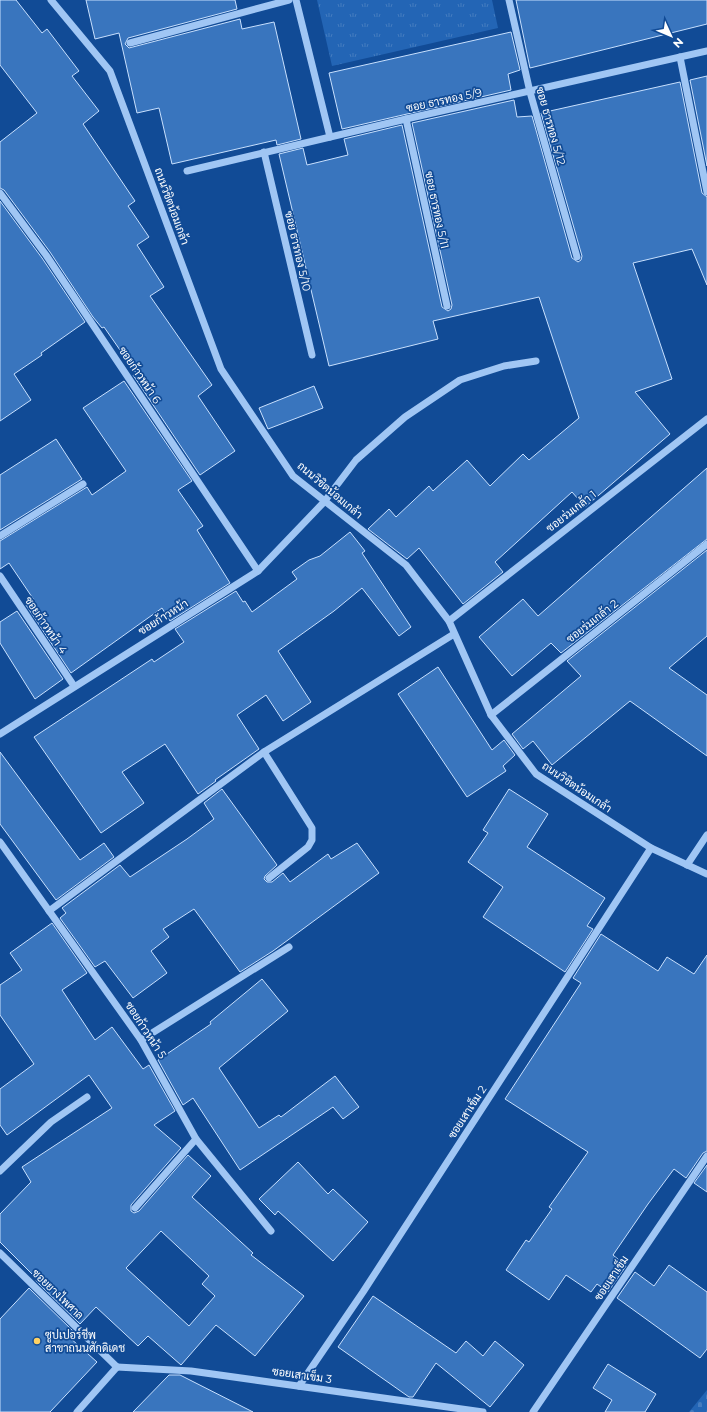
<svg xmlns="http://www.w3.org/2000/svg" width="707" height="1412" viewBox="0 0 707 1412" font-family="Montserrat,Sarabun,sans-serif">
	<defs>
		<pattern id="grass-tufts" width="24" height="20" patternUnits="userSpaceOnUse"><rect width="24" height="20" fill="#2365b5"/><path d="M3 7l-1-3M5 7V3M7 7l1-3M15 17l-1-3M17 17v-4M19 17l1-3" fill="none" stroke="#447cc0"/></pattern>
		<pattern id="cemetery-stones" width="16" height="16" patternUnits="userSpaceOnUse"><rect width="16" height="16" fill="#2365b5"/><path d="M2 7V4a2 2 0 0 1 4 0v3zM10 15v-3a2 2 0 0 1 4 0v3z" fill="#447cc0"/></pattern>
	</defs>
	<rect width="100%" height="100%" fill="#114b96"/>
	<path fill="url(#grass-tufts)" d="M 317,0 L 492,0 L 498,28 L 332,66 Z"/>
	<path fill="url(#cemetery-stones)" d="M 707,1390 L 707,1412 L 689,1412 Z"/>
	<g fill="#3975be" stroke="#c8e0fe" fill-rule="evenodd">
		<path d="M 0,0 L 16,0 L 42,33 L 47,29 L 79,71 L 72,76 L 99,111 L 83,124 L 135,201 L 128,206 L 149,237 L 137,245 L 164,287 L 150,296 L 212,385 L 198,396 L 235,451 L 200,475 L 133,375 L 136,373 L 104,327 L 102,328 L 93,317 L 50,252 L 4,190 L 0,188 L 0,142 L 37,113 L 0,65 Z"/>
		<path d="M 86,0 L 235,0 L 237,9 L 128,38 L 125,44 L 129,48 L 240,19 L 242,29 L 274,22 L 301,139 L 277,145 L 276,140 L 172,164 L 159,108 L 137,113 L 119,33 L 95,39 Z"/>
		<path d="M 516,0 L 707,0 L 707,24 L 530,68 Z"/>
		<path d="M 511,32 L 520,70 L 508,74 L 511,90 L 342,129 L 329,73 Z"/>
		<path d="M 707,76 L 707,166 L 690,80 Z"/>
		<path d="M 680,82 L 702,193 L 707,197 L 707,285 L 692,249 L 633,263 L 672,379 L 635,392 L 670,434 L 585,507 L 572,492 L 495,562 L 503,572 L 463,604 L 419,548 L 407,559 L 368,529 L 389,509 L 396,517 L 429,486 L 433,491 L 467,460 L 490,486 L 523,454 L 529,460 L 579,418 L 539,297 L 433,321 L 438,339 L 329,366 L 279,154 L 303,148 L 307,165 L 348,155 L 344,139 L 402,125 L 442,307 L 448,311 L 451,309 L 452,305 L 412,123 L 514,100 L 517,117 L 532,116 L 572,258 L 578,262 L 581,260 L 582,256 L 541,113 Z"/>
		<path d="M 0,201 L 42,258 L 85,322 L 41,353 L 42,355 L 14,374 L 31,400 L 0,421 Z"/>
		<path d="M 124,381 L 192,481 L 178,490 L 203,526 L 197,530 L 230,583 L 170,621 L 162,608 L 71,673 L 26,605 L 34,600 L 9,563 L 0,569 L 0,541 L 87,487 L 92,495 L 126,471 L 83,408 Z"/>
		<path d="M 314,386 L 323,408 L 268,429 L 259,408 Z"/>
		<path d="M 56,439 L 82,479 L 0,530 L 0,475 Z"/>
		<path d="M 707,468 L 707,539 L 561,653 L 551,643 L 512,676 L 479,637 L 523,599 L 538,616 Z"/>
		<path d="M 350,532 L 365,551 L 362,553 L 411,627 L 399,636 L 362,588 L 334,611 L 278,651 L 311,702 L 283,721 L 266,695 L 237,715 L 259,749 L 215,780 L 216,781 L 198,794 L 165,744 L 122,772 L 144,803 L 101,833 L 34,737 L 152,659 L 154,662 L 184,642 L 175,629 L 236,591 L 243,602 L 245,601 L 252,612 L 297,579 L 292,572 L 309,560 L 320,556 Z"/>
		<path d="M 707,550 L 707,636 L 669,668 L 707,695 L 707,756 L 630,701 L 552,765 L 533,741 L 523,749 L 512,734 L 581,676 L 567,661 Z"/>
		<path d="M 17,611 L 63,679 L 35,699 L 0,643 L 0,622 Z"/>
		<path d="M 438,667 L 492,750 L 504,740 L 515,755 L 503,766 L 506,771 L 467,797 L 398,694 Z"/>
		<path d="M 0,752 L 80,860 L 104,843 L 114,857 L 56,900 L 0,824 Z"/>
		<path d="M 222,789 L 277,865 L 265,876 L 264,879 L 267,882 L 272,882 L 283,873 L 290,882 L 328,854 L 331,859 L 357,843 L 379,873 L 273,951 L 240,972 L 194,909 L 163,929 L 169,937 L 151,951 L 167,973 L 133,998 L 105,961 L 95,967 L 60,918 L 66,913 L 62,908 L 120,865 L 130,877 L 187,839 L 214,819 L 204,803 Z"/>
		<path d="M 509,789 L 548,814 L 527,847 L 605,898 L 587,926 L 593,929 L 565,972 L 483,917 L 503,887 L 468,862 L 488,833 L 483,830 Z"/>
		<path d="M 52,923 L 87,973 L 62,990 L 95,1040 L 112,1027 L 143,1069 L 149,1065 L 175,1111 L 154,1125 L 181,1148 L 131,1205 L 131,1211 L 134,1213 L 139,1211 L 188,1155 L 211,1176 L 192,1197 L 253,1253 L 251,1255 L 304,1296 L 255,1356 L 216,1325 L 181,1365 L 148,1336 L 138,1346 L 96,1307 L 80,1324 L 36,1281 L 37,1279 L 0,1242 L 0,1214 L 31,1182 L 22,1167 L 112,1108 L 89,1075 L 7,1135 L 0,1125 L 0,1089 L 34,1064 L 0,1015 L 0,985 L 22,970 L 10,953 ZM 161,1231 L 209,1276 L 202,1284 L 215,1296 L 189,1326 L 126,1268 Z"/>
		<path d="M 601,934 L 658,971 L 667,957 L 694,974 L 707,955 L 707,1151 L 703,1153 L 686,1178 L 674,1169 L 648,1204 L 613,1255 L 626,1266 L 608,1292 L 597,1284 L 591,1292 L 566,1275 L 549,1300 L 506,1270 L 526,1240 L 529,1242 L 552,1209 L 549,1207 L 588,1152 L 505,1099 L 581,983 L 573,978 Z"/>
		<path d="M 262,979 L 288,1011 L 219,1068 L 259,1128 L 279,1115 L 281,1117 L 335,1076 L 359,1107 L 343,1119 L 333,1107 L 240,1170 L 193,1098 L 183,1105 L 158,1060 L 211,1024 L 210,1022 Z"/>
		<path d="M 298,1162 L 328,1194 L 333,1189 L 368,1222 L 333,1261 L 278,1211 L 275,1215 L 259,1199 Z"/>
		<path d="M 707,1165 L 707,1192 L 694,1183 Z"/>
		<path d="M 669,1265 L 707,1292 L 707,1349 L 700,1358 L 617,1298 L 635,1272 L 654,1286 Z"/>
		<path d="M 29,1288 L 74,1332 L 69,1337 L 97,1362 L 50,1412 L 0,1412 L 0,1319 Z"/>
		<path d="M 373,1296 L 456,1353 L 466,1341 L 483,1356 L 495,1341 L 524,1365 L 490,1407 L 436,1363 L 413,1397 L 409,1397 L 338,1347 Z"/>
		<path d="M 608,1364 L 656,1394 L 645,1412 L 605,1412 L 612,1400 L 593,1388 Z"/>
		<path d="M 169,1375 L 180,1375 L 253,1412 L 133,1412 Z"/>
	</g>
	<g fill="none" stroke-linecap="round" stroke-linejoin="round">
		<g stroke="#a0c6f4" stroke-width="7">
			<path d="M 51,0 L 110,71 L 221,369 L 293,476 L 406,565 L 449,621 L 491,715 L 536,774 L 651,848 L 707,874"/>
			<path d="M 296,0 L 330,137"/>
			<path d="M 509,0 L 530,92 L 577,257"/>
			<path d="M 130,43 L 289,0"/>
			<path d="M 680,57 L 707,192"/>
			<path d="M 406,119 L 447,306"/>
			<path d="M 264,152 L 312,355"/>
			<path d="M 187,171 L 406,119 L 707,51"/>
			<path d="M 0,193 L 46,255 L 258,571"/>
			<path d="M 0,536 L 83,484"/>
			<path d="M 0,576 L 74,686"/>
			<path d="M 449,621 L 707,419"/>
			<path d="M 491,715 L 707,544"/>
			<path d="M 0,734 L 258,571 L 324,502 L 356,460 L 405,417 L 460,380 L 504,366 L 536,361"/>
			<path d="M 264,752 L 312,828 L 312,840 L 308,847 L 269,878"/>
			<path d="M 0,842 L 141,1040 L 196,1139 L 271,1231"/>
			<path d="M 687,865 L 707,835"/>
			<path d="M 49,911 L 264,752 L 454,634"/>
			<path d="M 141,1040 L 289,947"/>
			<path d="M 0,1171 L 51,1122 L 87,1097"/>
			<path d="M 135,1208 L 196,1139"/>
			<path d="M 0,1253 L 117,1367"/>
			<path d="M 117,1367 L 191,1371 L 483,1412"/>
			<path d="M 299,1386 L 363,1292 L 651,848"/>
			<path d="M 77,1412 L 117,1367"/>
			<path d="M 533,1412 L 707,1156"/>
		</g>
	</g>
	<circle fill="#ffd163" stroke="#114b96" stroke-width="1.5" cx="37" cy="1341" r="4"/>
	<g text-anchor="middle" stroke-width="3.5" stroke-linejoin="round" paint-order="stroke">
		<g font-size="11" fill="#fff" stroke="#114b96">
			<text transform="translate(444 100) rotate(-12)" y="4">ซอย ธารทอง 5/9</text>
			<text transform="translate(551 126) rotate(74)" y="4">ซอย ธารทอง 5/12</text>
			<text transform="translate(172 206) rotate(70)" y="4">ถนนวิชิตน้อมเกล้า</text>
			<text transform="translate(437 210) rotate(78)" y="4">ซอย ธารทอง 5/11</text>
			<text transform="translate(298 251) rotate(77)" y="4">ซอย ธารทอง 5/10</text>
			<text transform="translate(140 375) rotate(56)" y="4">ซอยก้าวหน้า 6</text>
			<text transform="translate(330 490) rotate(40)" y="4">ถนนวิชิตน้อมเกล้า</text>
			<text transform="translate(571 511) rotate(-38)" y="4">ซอยร่มเกล้า 1</text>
			<text transform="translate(163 617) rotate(-32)" y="4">ซอยก้าวหน้า</text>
			<text transform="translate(592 621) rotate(-38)" y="4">ซอยร่มเกล้า 2</text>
			<text transform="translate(46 625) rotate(56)" y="4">ซอยก้าวหน้า 4</text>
			<text transform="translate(577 787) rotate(34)" y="4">ถนนวิชิตน้อมเกล้า</text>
			<text transform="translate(146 1030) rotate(57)" y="4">ซอยก้าวหน้า 5</text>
			<text transform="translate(467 1112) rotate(-57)" y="4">ซอยเสาเข็ม 2</text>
			<text transform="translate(611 1278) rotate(-56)" y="4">ซอยเสาเข็ม</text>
			<text transform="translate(58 1294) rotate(44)" y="4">ซอยยางไพศาล</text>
			<text transform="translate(302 1375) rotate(8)" y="4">ซอยเสาเข็ม 3</text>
		</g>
		<g font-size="11" fill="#fff" stroke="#114b96" text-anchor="start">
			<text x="45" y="1339">ซูปเปอร์ชีพ<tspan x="45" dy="13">สาขาถนนศักดิเดช</tspan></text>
		</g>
	</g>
	<g transform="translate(671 36) rotate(134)" stroke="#114b96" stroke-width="3" paint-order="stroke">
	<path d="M0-3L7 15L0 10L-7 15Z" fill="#ffffff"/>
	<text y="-6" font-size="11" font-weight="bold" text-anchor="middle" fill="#ffffff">N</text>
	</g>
</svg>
